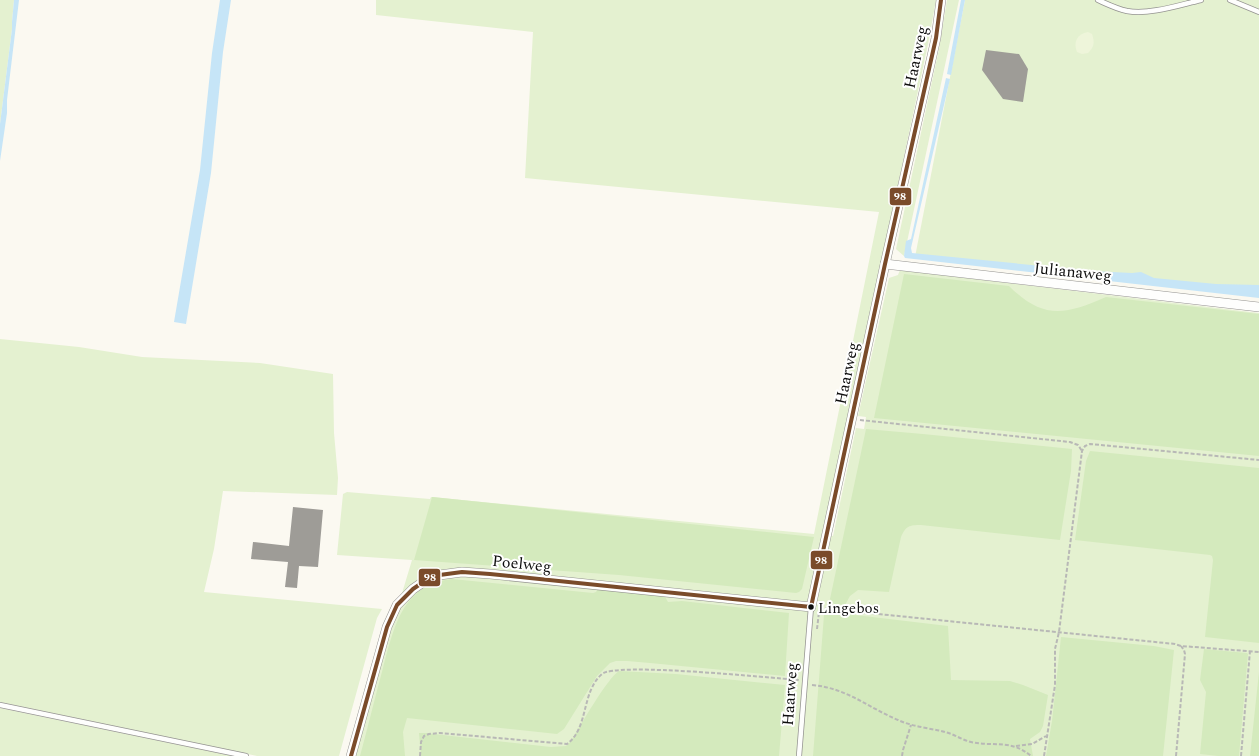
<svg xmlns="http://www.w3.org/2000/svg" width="1259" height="756" viewBox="0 0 1259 756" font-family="Spectral,serif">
	<rect width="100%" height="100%" fill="#fbf9f1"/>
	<g fill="#e4f1d0">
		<path d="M 0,0 L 14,0 L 12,22 L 12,29 L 0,124 Z"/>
		<path d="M 376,0 L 936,0 L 928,44 L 873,302 L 822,535 L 833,536 L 856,428 L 864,429 L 866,417 L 858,416 L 889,278 L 898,275 L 900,270 L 1259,313 L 1259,756 L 353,756 L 412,560 L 337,555 L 343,494 L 347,492 L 430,499 L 431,497 L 814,534 L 879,212 L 525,178 L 533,32 L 376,15 Z"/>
		<path d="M 947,0 L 959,0 L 904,256 L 896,249 L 939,49 Z"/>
		<path d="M 965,0 L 1259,0 L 1259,295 L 915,257 Z"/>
		<path d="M 0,339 L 79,347 L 142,357 L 260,363 L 333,374 L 334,433 L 338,478 L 337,495 L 223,491 L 214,549 L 204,592 L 382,609 L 377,618 L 339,756 L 257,756 L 0,702 Z"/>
		<path d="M 0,708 L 233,756 L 0,756 Z"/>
	</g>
	<g fill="#d4eabd">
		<path d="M 904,274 L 1009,286 C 1043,320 1065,315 1106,297 L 1259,314 L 1259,456 L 874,418 Z"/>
		<path d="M 866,429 L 923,434 L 1072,449 L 1071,471 L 1060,540 L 921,525 C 909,525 906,526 901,537 L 889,592 L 858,590 L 850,596 L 845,605 L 834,604 L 830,599 Z"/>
		<path d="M 1090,451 L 1259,468 L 1259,643 L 1205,637 L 1213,560 L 1212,556 L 1210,555 L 1075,540 L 1086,461 Z"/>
		<path d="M 432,497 L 433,497 L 814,537 L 802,589 L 799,592 L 796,593 L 619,575 L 414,560 Z"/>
		<path d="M 452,579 L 593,593 L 596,592 L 598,589 L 664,595 L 668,602 L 682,601 L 789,613 L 785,676 L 650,663 L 627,661 L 616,661 L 610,663 L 597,676 L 564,729 L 557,734 L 407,718 L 403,732 L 405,756 L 360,756 C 368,727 375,697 383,668 C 394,628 402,584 452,579 Z"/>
		<path d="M 830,612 L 948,626 L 951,680 L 1010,681 L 1023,685 L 1048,695 L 1043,726 L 1040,732 L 1030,739 L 1033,756 L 813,756 L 824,615 Z"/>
		<path d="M 1061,637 L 1154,646 L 1174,650 L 1163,756 L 1046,756 L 1052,721 Z"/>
		<path d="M 1204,649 L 1247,653 L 1248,654 L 1239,756 L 1218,756 L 1200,754 L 1206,692 L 1200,680 Z"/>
		<path d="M 619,671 L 676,674 L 785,685 L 779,756 L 421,756 L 419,733 L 425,733 L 551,747 L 566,746 L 571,741 C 579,728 608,677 619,671 Z"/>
		<path d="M 1259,672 L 1259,756 L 1250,756 Z"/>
	</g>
	<path fill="#eef5da" d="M 1088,32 L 1092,34 C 1095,43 1094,47 1088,53 L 1082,54 L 1077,52 C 1073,42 1077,34 1088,32 Z"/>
	<g fill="#c6e5f7">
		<path d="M 14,0 L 19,0 L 7,100 L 7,113 L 0,161 L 0,124 L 12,29 L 12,22 Z"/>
		<path d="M 220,0 L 231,0 L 223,52 L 211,173 L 186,324 L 174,322 L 200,170 L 212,53 Z"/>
		<path d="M 961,0 L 965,0 L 964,5 L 951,75 L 947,74 Z"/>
		<path d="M 946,78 L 950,79 L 911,248 L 912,253 L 1092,271 L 1132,273 L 1141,272 L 1154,278 L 1216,284 L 1259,285 L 1259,298 L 905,258 L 904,256 L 906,241 L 911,239 Z"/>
	</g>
	<g fill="#9e9c97">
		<path d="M 986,50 L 1019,54 L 1028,69 L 1023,102 L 1003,99 L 982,70 Z"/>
		<path d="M 293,507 L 323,510 L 318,567 L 299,566 L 297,588 L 285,587 L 288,562 L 251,559 L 253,542 L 289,546 Z"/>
	</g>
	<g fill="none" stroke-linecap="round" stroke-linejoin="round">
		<g stroke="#949390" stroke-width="6">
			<g id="service">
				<path d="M 1098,0 C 1107,4 1117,9 1127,11 C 1150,15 1179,5 1201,0"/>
				<path d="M 1230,0 L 1259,12"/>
				<path d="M 0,705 L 246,756"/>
				<path d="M 799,756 L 811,607"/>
			</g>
		</g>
		<g stroke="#949390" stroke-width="10">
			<g id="minor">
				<path d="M 885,264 L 1259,307"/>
				<path d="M 351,756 L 387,627 L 397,605 L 413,589 L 432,576 L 462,572 L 490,574 L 811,607 L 885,264 L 936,38 L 941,0"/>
			</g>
		</g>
		<g stroke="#b8b8b6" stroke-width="2" stroke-dasharray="4 2" stroke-linecap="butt">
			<path d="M 860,420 L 1070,442 L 1078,445 L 1082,451"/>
			<path d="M 819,608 L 1175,644 L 1181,646 L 1259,652"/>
			<path d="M 817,629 L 819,612"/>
			<path d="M 812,685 C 847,688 867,707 898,720 C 913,727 930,728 945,732 C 954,734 962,740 971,742 C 994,747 1011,739 1031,756"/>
			<path d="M 1016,746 L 1032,744 L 1046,736"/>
			<path d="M 420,756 L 421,742 L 424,736 L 429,734 L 440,733 L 567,744 C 589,728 581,692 602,674 C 615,662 772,678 799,680"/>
			<path d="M 902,756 L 903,750 L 911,725"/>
			<path d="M 1044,756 L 1055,685 L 1055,649 L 1059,632 L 1082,451 L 1085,446 L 1090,444 L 1259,460"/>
			<path d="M 1176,756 L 1185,654 L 1184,650 L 1181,646"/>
			<path d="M 1241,756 L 1250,651"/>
		</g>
		<use href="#service" stroke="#fefefd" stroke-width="4.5"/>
		<use href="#minor" stroke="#fefefd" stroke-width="9"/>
		<g stroke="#fff" stroke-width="7">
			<path id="bus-1" d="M 351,756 L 387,627 L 397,605 L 413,589 L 432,576 L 462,572 L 490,574 L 811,607 L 885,264 L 936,38 L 941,0"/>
		</g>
		<use href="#bus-1" stroke="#7a4b2a" stroke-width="4"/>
	</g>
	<circle fill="#0d0d0d" stroke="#fff" stroke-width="1.5" cx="811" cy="607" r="3.5"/>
	<g text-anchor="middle" stroke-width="4" stroke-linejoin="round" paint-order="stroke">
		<g font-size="15" fill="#0d0d0d" stroke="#fff" text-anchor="start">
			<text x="818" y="613">Lingebos</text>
		</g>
		<g font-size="16" fill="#0d0d0d" stroke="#fff">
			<text transform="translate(915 57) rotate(-78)" y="6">Haarweg</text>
			<text transform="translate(1073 271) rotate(6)" y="6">Julianaweg</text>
			<text transform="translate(846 373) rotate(-78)" y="6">Haarweg</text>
			<text transform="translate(522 563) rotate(6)" y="6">Poelweg</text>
			<text transform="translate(789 694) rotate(-86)" y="6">Haarweg</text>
		</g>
	</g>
	<g stroke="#fff" stroke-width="1.5">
		<rect x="889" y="187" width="23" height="19" rx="4" fill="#7a4b2a"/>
		<rect x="810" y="550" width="23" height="20" rx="4" fill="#7a4b2a"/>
		<rect x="418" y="568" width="23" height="19" rx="4" fill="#7a4b2a"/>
	</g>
	<g font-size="11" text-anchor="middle" font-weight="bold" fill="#fff">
		<text x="900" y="200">98</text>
		<text x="821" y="564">98</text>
		<text x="430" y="581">98</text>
	</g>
</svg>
